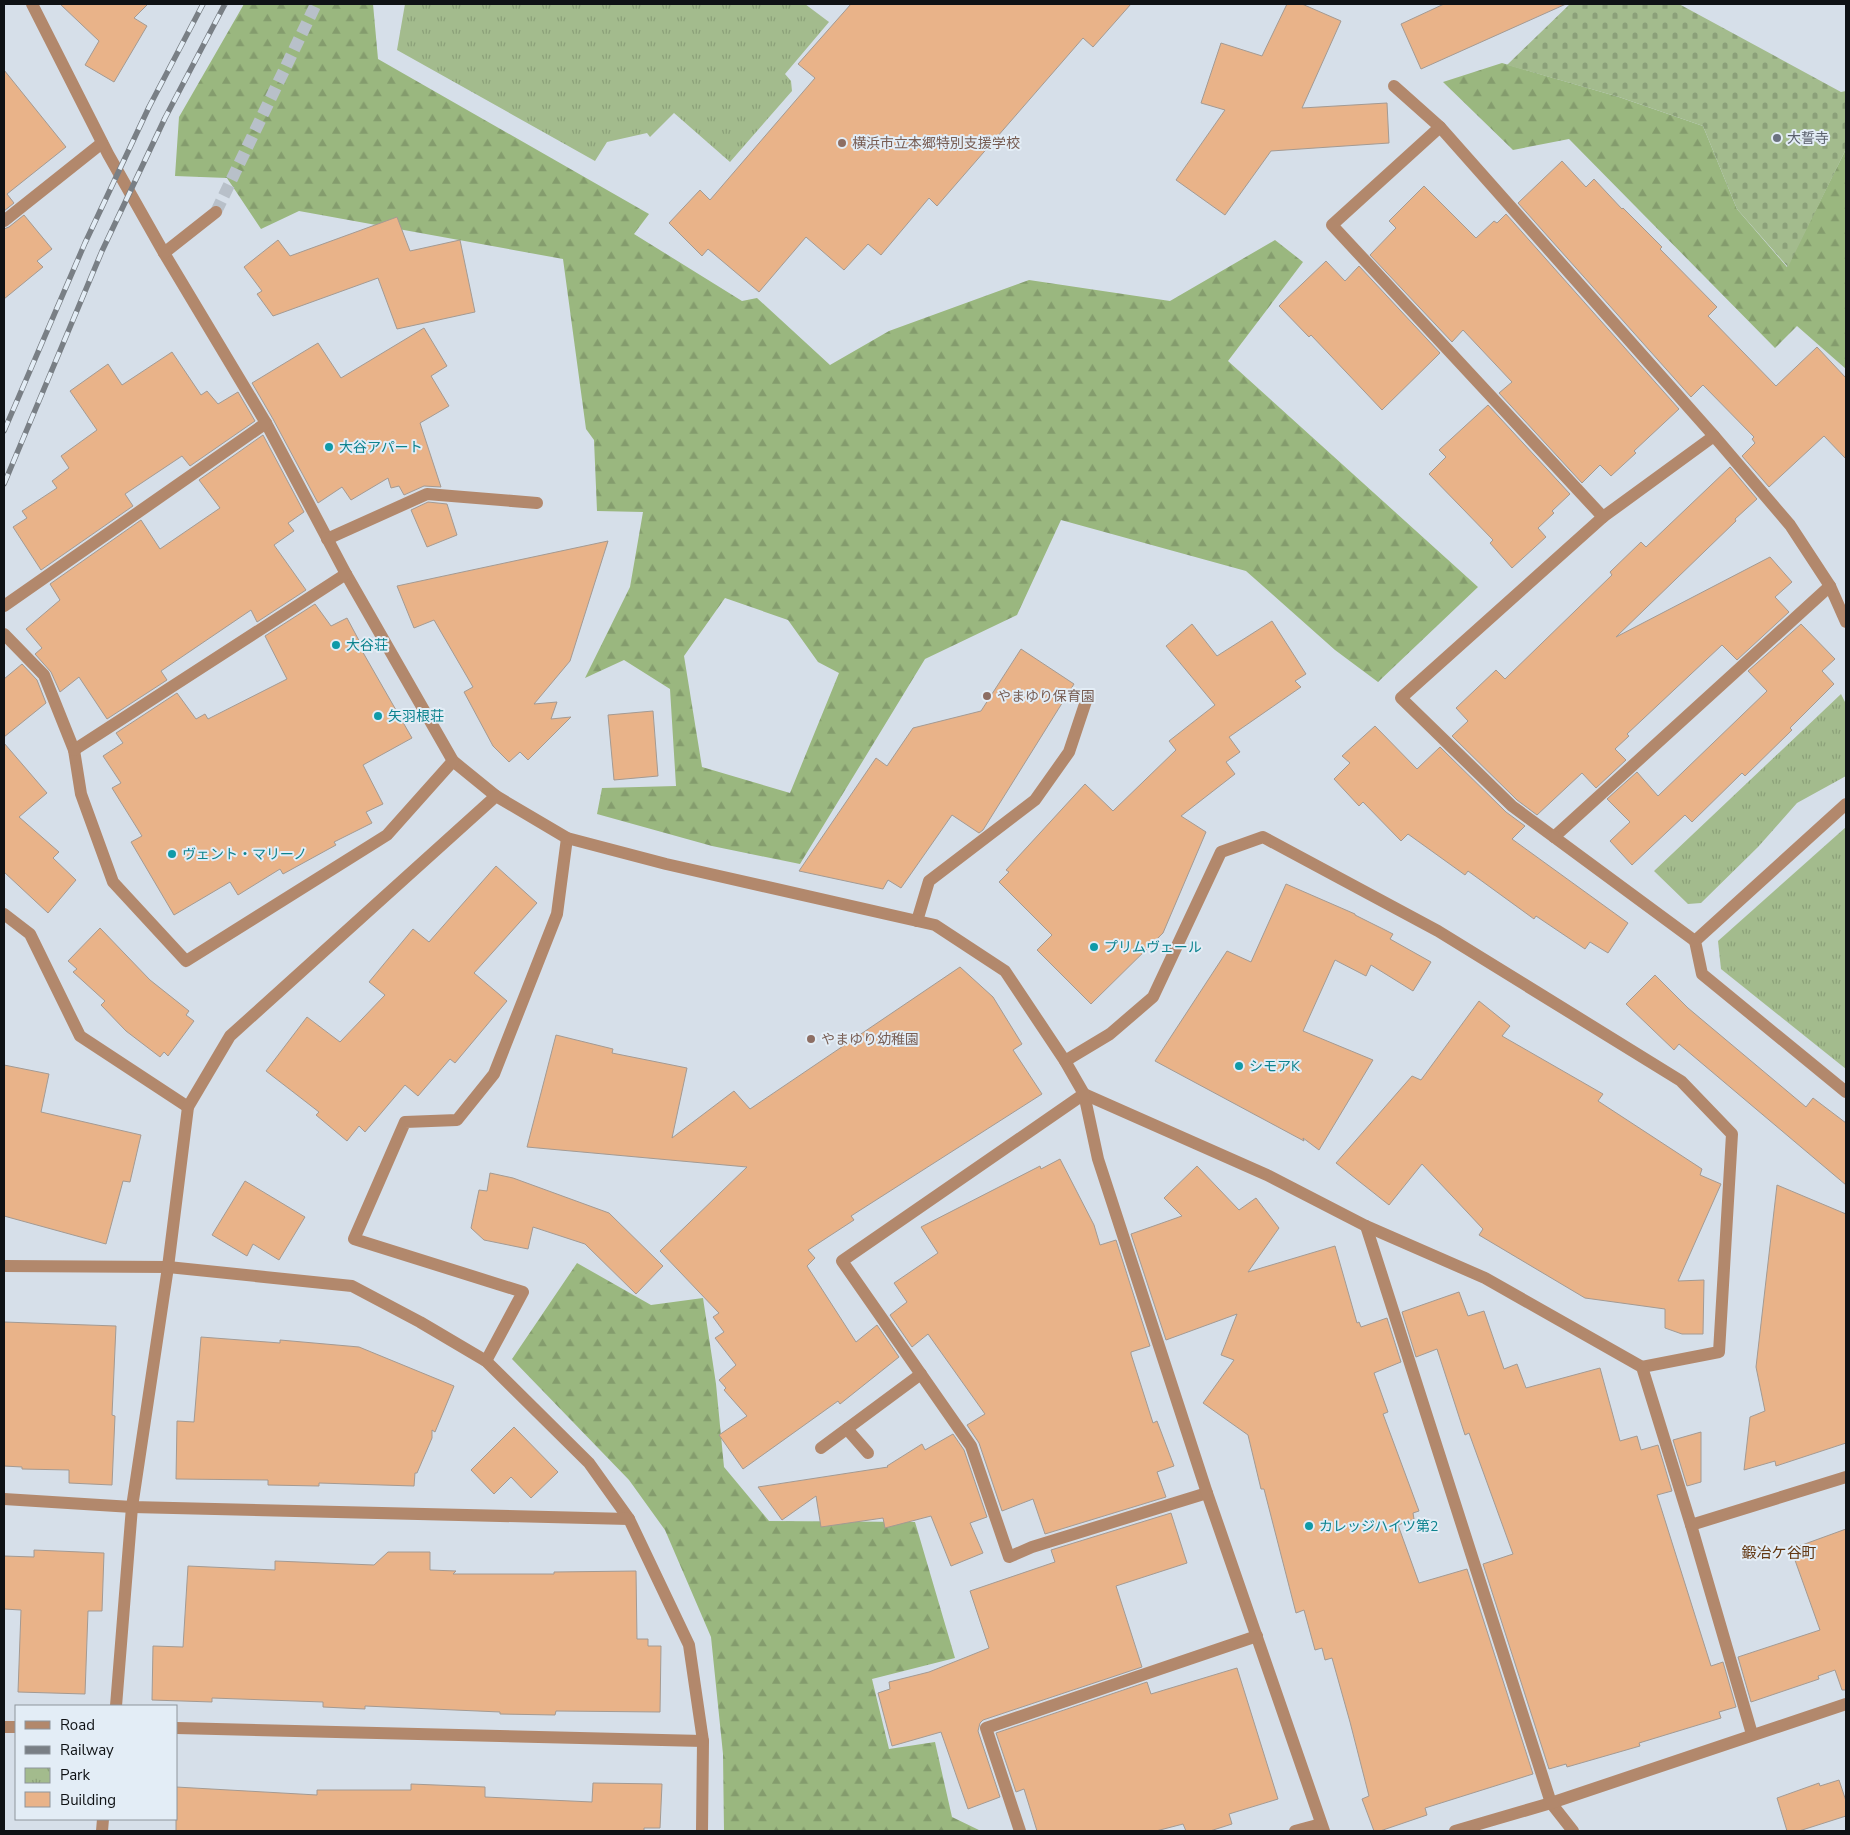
<svg xmlns="http://www.w3.org/2000/svg" width="1850" height="1835" viewBox="0 0 1850 1835" font-family="'Nunito Sans','Noto Sans JP',sans-serif">
	<defs>
		<pattern id="forest-firs" width="22" height="20" patternUnits="userSpaceOnUse" patternTransform="scale(1.25)"><rect width="22" height="20" fill="#9ab77f"/><path d="M5 1l3.5 6h-7zM16 11l3.5 6h-7z" fill="#849c6d"/></pattern>
		<pattern id="cemetery-stones" width="16" height="16" patternUnits="userSpaceOnUse" patternTransform="scale(1.25)"><rect width="16" height="16" fill="#a3bb8d"/><path d="M2 7V4a2 2 0 0 1 4 0v3zM10 15v-3a2 2 0 0 1 4 0v3z" fill="#8ba079"/></pattern>
		<pattern id="park-tufts" width="24" height="20" patternUnits="userSpaceOnUse" patternTransform="scale(1.25)"><rect width="24" height="20" fill="#a3bb8d"/><path d="M3 7l-1-3M5 7V3M7 7l1-3M15 17l-1-3M17 17v-4M19 17l1-3" fill="none" stroke="#8ba079"/></pattern>
	</defs>
	<rect width="100%" height="100%" fill="#d6dfe9"/>
	<g fill="url(#forest-firs)" fill-rule="evenodd">
		<path d="M 244,4 L 373,4 L 378,59 L 649,214 L 634,234 L 742,301 L 757,298 L 830,365 L 889,331 L 1029,280 L 1170,301 L 1275,240 L 1303,262 L 1228,361 L 1478,587 L 1378,682 L 1335,650 L 1246,571 L 1061,520 L 1017,615 L 925,659 L 800,864 L 712,846 L 597,814 L 602,788 L 676,786 L 670,689 L 624,660 L 585,678 L 630,587 L 643,512 L 597,511 L 594,440 L 586,429 L 563,259 L 299,211 L 261,229 L 227,178 L 175,176 L 179,117 ZM 725,598 L 788,620 L 818,662 L 839,673 L 790,793 L 702,767 L 684,656 Z"/>
		<path d="M 1502,63 L 1619,97 L 1703,126 L 1737,209 L 1787,267 L 1846,149 L 1846,369 L 1797,326 L 1775,348 L 1569,139 L 1513,150 L 1443,82 Z"/>
		<path d="M 577,1263 L 651,1305 L 703,1298 L 716,1384 L 724,1467 L 769,1521 L 915,1522 L 955,1658 L 872,1679 L 889,1749 L 935,1742 L 952,1817 L 981,1831 L 724,1831 L 723,1754 L 711,1637 L 665,1530 L 629,1480 L 512,1359 Z"/>
	</g>
	<path fill="url(#cemetery-stones)" d="M 1570,4 L 1679,4 L 1841,92 L 1846,91 L 1846,149 L 1788,267 L 1737,209 L 1703,126 L 1619,97 L 1507,65 Z"/>
	<g fill="url(#park-tufts)">
		<path d="M 405,4 L 805,4 L 829,22 L 785,74 L 791,81 L 792,91 L 730,162 L 674,113 L 650,137 L 647,133 L 607,142 L 595,161 L 397,50 Z"/>
		<path d="M 1841,694 L 1846,704 L 1846,776 L 1797,803 L 1758,847 L 1701,903 L 1688,904 L 1654,871 Z"/>
		<path d="M 1846,827 L 1846,1069 L 1721,969 L 1718,941 Z"/>
	</g>
	<g fill="#e9b389" stroke="#a49a92">
		<path d="M 60,4 L 148,4 L 134,18 L 147,26 L 114,82 L 85,65 L 99,41 Z"/>
		<path d="M 851,4 L 1131,4 L 1093,47 L 1083,38 L 937,206 L 929,198 L 881,255 L 868,244 L 844,270 L 806,237 L 759,292 L 708,249 L 702,256 L 669,223 L 700,190 L 710,200 L 815,78 L 798,64 Z"/>
		<path d="M 1287,4 L 1302,4 L 1341,21 L 1302,108 L 1387,103 L 1389,143 L 1271,151 L 1225,215 L 1176,180 L 1225,110 L 1201,103 L 1221,43 L 1262,56 Z"/>
		<path d="M 1444,4 L 1566,4 L 1421,69 L 1401,24 Z"/>
		<path d="M 4,70 L 66,147 L 7,194 L 14,203 L 4,211 Z"/>
		<path d="M 1562,161 L 1586,187 L 1594,179 L 1622,209 L 1623,208 L 1662,247 L 1660,249 L 1717,307 L 1708,316 L 1776,386 L 1817,347 L 1846,378 L 1846,459 L 1824,436 L 1769,487 L 1742,456 L 1755,443 L 1752,439 L 1754,437 L 1703,385 L 1691,397 L 1518,203 Z"/>
		<path d="M 1424,186 L 1476,238 L 1494,221 L 1497,223 L 1506,214 L 1679,409 L 1634,451 L 1636,453 L 1611,476 L 1600,465 L 1582,483 L 1499,393 L 1512,382 L 1463,330 L 1452,342 L 1370,255 L 1396,228 L 1389,221 Z"/>
		<path d="M 24,215 L 52,249 L 37,261 L 43,267 L 4,299 L 4,229 L 9,227 Z"/>
		<path d="M 397,217 L 410,251 L 460,240 L 475,312 L 397,329 L 378,278 L 273,316 L 257,294 L 262,291 L 244,267 L 278,240 L 290,256 Z"/>
		<path d="M 1326,261 L 1345,281 L 1359,266 L 1440,353 L 1382,410 L 1311,335 L 1309,337 L 1279,306 Z"/>
		<path d="M 424,328 L 447,366 L 431,376 L 449,406 L 420,423 L 441,487 L 424,486 L 404,495 L 399,486 L 391,488 L 388,478 L 351,500 L 342,487 L 318,503 L 273,419 L 252,383 L 318,343 L 341,378 Z"/>
		<path d="M 172,352 L 201,395 L 207,391 L 218,404 L 238,392 L 255,421 L 190,466 L 182,456 L 125,494 L 133,506 L 41,570 L 13,527 L 27,518 L 22,511 L 57,488 L 52,481 L 69,468 L 61,456 L 97,430 L 70,391 L 108,364 L 122,385 Z"/>
		<path d="M 1488,405 L 1570,494 L 1552,511 L 1554,513 L 1538,528 L 1546,537 L 1512,568 L 1490,543 L 1493,540 L 1429,474 L 1446,457 L 1439,450 Z"/>
		<path d="M 263,435 L 304,512 L 288,523 L 294,531 L 274,545 L 306,590 L 257,622 L 251,610 L 161,671 L 167,680 L 107,719 L 79,677 L 60,692 L 51,672 L 35,654 L 42,648 L 26,629 L 60,600 L 50,584 L 141,520 L 160,549 L 220,508 L 199,480 Z"/>
		<path d="M 1730,467 L 1757,499 L 1735,519 L 1736,521 L 1616,637 L 1770,557 L 1792,582 L 1775,597 L 1789,612 L 1737,660 L 1722,645 L 1627,734 L 1629,736 L 1615,749 L 1626,760 L 1596,788 L 1582,773 L 1537,815 L 1517,800 L 1452,736 L 1468,721 L 1456,708 L 1496,670 L 1505,679 L 1612,575 L 1610,572 L 1641,542 L 1646,547 Z"/>
		<path d="M 428,502 L 447,504 L 457,535 L 427,547 L 411,510 Z"/>
		<path d="M 608,541 L 570,661 L 534,704 L 557,702 L 551,719 L 571,717 L 528,760 L 520,752 L 509,762 L 493,746 L 464,692 L 473,687 L 434,620 L 414,628 L 397,586 Z"/>
		<path d="M 315,604 L 331,626 L 347,618 L 363,648 L 361,649 L 412,738 L 363,765 L 383,804 L 366,812 L 372,823 L 334,842 L 336,845 L 283,874 L 280,869 L 238,895 L 230,882 L 174,915 L 131,842 L 142,836 L 112,788 L 121,783 L 103,756 L 123,743 L 116,733 L 177,693 L 196,719 L 205,714 L 208,719 L 287,679 L 265,636 Z"/>
		<path d="M 1272,621 L 1306,674 L 1295,681 L 1301,687 L 1229,737 L 1240,752 L 1226,762 L 1235,774 L 1181,816 L 1206,832 L 1163,933 L 1091,1004 L 1037,950 L 1052,935 L 999,882 L 1009,872 L 1006,870 L 1085,784 L 1113,811 L 1176,750 L 1169,741 L 1215,705 L 1166,646 L 1192,624 L 1217,656 Z"/>
		<path d="M 1801,624 L 1835,659 L 1822,671 L 1834,684 L 1790,728 L 1792,730 L 1745,776 L 1742,773 L 1692,822 L 1685,815 L 1632,865 L 1610,841 L 1630,822 L 1607,799 L 1637,772 L 1658,796 L 1767,691 L 1748,671 Z"/>
		<path d="M 1021,649 L 1074,684 L 983,830 L 979,833 L 952,815 L 901,888 L 888,880 L 883,889 L 799,871 L 876,758 L 887,766 L 913,728 L 981,711 Z"/>
		<path d="M 22,664 L 37,680 L 46,703 L 4,737 L 4,679 Z"/>
		<path d="M 653,711 L 658,776 L 614,780 L 608,715 Z"/>
		<path d="M 1375,726 L 1417,769 L 1440,747 L 1506,812 L 1525,826 L 1512,839 L 1628,923 L 1608,953 L 1590,942 L 1585,949 L 1536,916 L 1534,919 L 1468,871 L 1465,875 L 1408,834 L 1401,841 L 1363,802 L 1359,806 L 1334,779 L 1350,763 L 1342,756 Z"/>
		<path d="M 4,743 L 47,793 L 19,817 L 59,852 L 53,858 L 76,880 L 48,913 L 4,872 Z"/>
		<path d="M 496,866 L 537,903 L 474,973 L 507,1001 L 455,1063 L 450,1059 L 418,1096 L 405,1085 L 365,1132 L 359,1126 L 347,1141 L 316,1115 L 319,1112 L 266,1071 L 307,1017 L 340,1042 L 385,995 L 369,982 L 413,929 L 429,942 Z"/>
		<path d="M 1286,884 L 1355,914 L 1355,915 L 1393,934 L 1390,939 L 1431,962 L 1413,991 L 1371,965 L 1366,976 L 1335,960 L 1303,1031 L 1373,1060 L 1319,1150 L 1303,1138 L 1304,1141 L 1155,1061 L 1227,951 L 1251,962 Z"/>
		<path d="M 100,928 L 150,980 L 189,1011 L 186,1015 L 194,1021 L 168,1056 L 164,1052 L 160,1057 L 126,1031 L 101,1005 L 105,1001 L 73,972 L 77,969 L 68,961 Z"/>
		<path d="M 960,967 L 993,997 L 1022,1044 L 1013,1050 L 1042,1094 L 851,1216 L 854,1220 L 808,1250 L 815,1258 L 807,1266 L 856,1342 L 877,1325 L 899,1357 L 840,1404 L 838,1401 L 743,1469 L 719,1435 L 747,1416 L 724,1390 L 726,1388 L 719,1380 L 736,1365 L 715,1338 L 724,1332 L 713,1317 L 719,1313 L 660,1251 L 747,1167 L 527,1147 L 556,1035 L 613,1049 L 612,1053 L 687,1068 L 672,1138 L 734,1091 L 750,1109 Z"/>
		<path d="M 1655,975 L 1688,1008 L 1806,1107 L 1813,1098 L 1846,1123 L 1846,1185 L 1679,1044 L 1674,1050 L 1626,1004 Z"/>
		<path d="M 1479,1001 L 1510,1026 L 1502,1036 L 1603,1094 L 1598,1101 L 1702,1169 L 1700,1175 L 1721,1184 L 1678,1281 L 1704,1280 L 1703,1334 L 1682,1334 L 1665,1328 L 1665,1309 L 1585,1298 L 1479,1235 L 1483,1229 L 1422,1164 L 1389,1205 L 1336,1163 L 1412,1076 L 1421,1080 Z"/>
		<path d="M 4,1065 L 49,1074 L 41,1112 L 141,1135 L 130,1182 L 123,1181 L 106,1244 L 4,1216 Z"/>
		<path d="M 1060,1159 L 1094,1225 L 1100,1245 L 1116,1240 L 1150,1346 L 1131,1352 L 1131,1354 L 1153,1423 L 1157,1421 L 1174,1466 L 1157,1472 L 1166,1497 L 1045,1534 L 1033,1499 L 1002,1511 L 979,1443 L 967,1425 L 985,1414 L 928,1334 L 912,1347 L 890,1315 L 907,1302 L 894,1283 L 938,1253 L 921,1227 L 1040,1166 L 1041,1169 Z"/>
		<path d="M 1197,1166 L 1239,1210 L 1256,1198 L 1279,1228 L 1248,1272 L 1335,1246 L 1357,1323 L 1359,1322 L 1361,1327 L 1387,1318 L 1401,1362 L 1374,1373 L 1388,1412 L 1383,1414 L 1419,1511 L 1413,1513 L 1414,1519 L 1398,1525 L 1419,1583 L 1467,1569 L 1533,1774 L 1425,1808 L 1427,1815 L 1380,1831 L 1374,1831 L 1362,1799 L 1369,1796 L 1350,1722 L 1332,1658 L 1325,1660 L 1322,1648 L 1315,1650 L 1304,1610 L 1296,1613 L 1264,1489 L 1261,1489 L 1248,1435 L 1203,1403 L 1234,1360 L 1221,1355 L 1237,1314 L 1166,1340 L 1131,1234 L 1182,1216 L 1164,1198 Z"/>
		<path d="M 490,1173 L 513,1178 L 609,1213 L 663,1266 L 636,1294 L 585,1244 L 533,1227 L 528,1249 L 484,1240 L 471,1228 L 479,1190 L 487,1191 Z"/>
		<path d="M 245,1181 L 305,1217 L 279,1260 L 253,1244 L 247,1256 L 212,1235 Z"/>
		<path d="M 1777,1185 L 1846,1214 L 1846,1443 L 1776,1466 L 1775,1461 L 1744,1470 L 1750,1417 L 1765,1411 L 1756,1367 Z"/>
		<path d="M 1459,1292 L 1468,1316 L 1484,1311 L 1504,1369 L 1517,1364 L 1526,1388 L 1600,1368 L 1620,1441 L 1637,1436 L 1641,1450 L 1658,1445 L 1672,1491 L 1657,1495 L 1711,1666 L 1723,1662 L 1736,1707 L 1719,1712 L 1721,1718 L 1639,1743 L 1640,1746 L 1567,1767 L 1566,1764 L 1549,1769 L 1483,1564 L 1513,1554 L 1469,1433 L 1465,1435 L 1437,1349 L 1416,1357 L 1402,1312 Z"/>
		<path d="M 4,1322 L 116,1326 L 112,1415 L 115,1416 L 112,1485 L 69,1483 L 69,1470 L 22,1469 L 22,1467 L 4,1466 Z"/>
		<path d="M 201,1337 L 280,1343 L 280,1340 L 359,1347 L 454,1386 L 435,1432 L 432,1430 L 432,1438 L 417,1473 L 415,1473 L 414,1486 L 319,1483 L 319,1486 L 268,1485 L 268,1480 L 176,1479 L 177,1421 L 194,1422 Z"/>
		<path d="M 514,1427 L 558,1472 L 531,1498 L 511,1477 L 494,1494 L 471,1470 Z"/>
		<path d="M 1701,1432 L 1701,1482 L 1687,1486 L 1673,1440 Z"/>
		<path d="M 953,1434 L 964,1450 L 987,1517 L 970,1523 L 983,1553 L 951,1566 L 931,1516 L 885,1528 L 883,1518 L 821,1527 L 816,1496 L 782,1520 L 758,1487 L 888,1467 L 887,1466 L 922,1444 L 925,1450 Z"/>
		<path d="M 1171,1513 L 1187,1563 L 1116,1586 L 1142,1667 L 983,1720 L 980,1723 L 978,1731 L 1000,1797 L 968,1809 L 941,1732 L 892,1746 L 878,1693 L 890,1689 L 889,1682 L 929,1672 L 989,1648 L 970,1591 L 1055,1562 L 1051,1550 Z"/>
		<path d="M 1846,1529 L 1846,1690 L 1842,1690 L 1835,1670 L 1818,1676 L 1819,1679 L 1751,1702 L 1738,1657 L 1820,1630 L 1791,1549 Z"/>
		<path d="M 34,1550 L 104,1553 L 102,1611 L 88,1611 L 85,1694 L 18,1692 L 21,1610 L 4,1609 L 4,1556 L 34,1557 Z"/>
		<path d="M 388,1552 L 430,1552 L 430,1570 L 456,1571 L 453,1574 L 554,1574 L 554,1572 L 636,1571 L 637,1639 L 648,1639 L 648,1646 L 661,1646 L 660,1712 L 556,1711 L 555,1715 L 500,1714 L 500,1712 L 365,1706 L 365,1709 L 323,1707 L 323,1702 L 212,1698 L 212,1702 L 152,1700 L 153,1646 L 183,1647 L 188,1566 L 275,1570 L 275,1561 L 374,1565 Z"/>
		<path d="M 1237,1668 L 1278,1799 L 1229,1814 L 1232,1824 L 1210,1831 L 1186,1831 L 1183,1824 L 1156,1831 L 1037,1831 L 1024,1789 L 1016,1792 L 996,1733 L 1147,1682 L 1151,1694 Z"/>
		<path d="M 1839,1780 L 1846,1801 L 1846,1816 L 1799,1831 L 1787,1831 L 1777,1798 L 1819,1783 L 1820,1786 Z"/>
		<path d="M 593,1783 L 662,1784 L 660,1828 L 644,1828 L 644,1831 L 176,1831 L 176,1787 L 317,1795 L 317,1790 L 411,1790 L 411,1784 L 485,1787 L 485,1797 L 592,1802 Z"/>
	</g>
	<g fill="none" stroke-linecap="round" stroke-linejoin="round">
		<path stroke="#b8c0c9" stroke-width="12" stroke-dasharray="12 6" stroke-linecap="butt" d="M 216,212 L 316,4"/>
		<g stroke="#b2886c" stroke-width="12">
			<path d="M 32,4 L 108,154 L 164,253 L 266,423 L 346,574 L 453,761 L 496,796"/>
			<path d="M 1394,86 L 1440,127"/>
			<path d="M 4,221 L 102,143"/>
			<path d="M 164,253 L 216,212"/>
			<path d="M 1603,517 L 1332,225 L 1440,127 L 1714,436 L 1790,525 L 1830,586 L 1846,622"/>
			<path d="M 327,539 L 427,494 L 537,503"/>
			<path d="M 4,606 L 266,423"/>
			<path d="M 4,634 L 44,675 L 74,750 L 81,794 L 113,882 L 186,961 L 387,835 L 453,761"/>
			<path d="M 74,750 L 346,574"/>
			<path d="M 1846,804 L 1695,941 L 1702,974 L 1846,1092"/>
			<path d="M 1554,837 L 1830,586"/>
			<path d="M 4,914 L 30,934 L 80,1036 L 188,1107"/>
			<path d="M 917,921 L 929,881 L 1035,800 L 1069,752 L 1088,695"/>
			<path d="M 1695,941 L 1512,806 L 1401,698 L 1603,517 L 1714,436"/>
			<path d="M 1065,1061 L 1110,1034 L 1153,997 L 1221,852 L 1263,837 L 1438,931 L 1681,1081 L 1732,1134 L 1719,1352 L 1642,1367"/>
			<path d="M 1366,1226 L 1551,1803 L 1573,1831"/>
			<path d="M 4,1266 L 168,1267 L 352,1286 L 420,1322 L 486,1361 L 589,1463 L 629,1519 L 689,1645 L 703,1741 L 702,1831"/>
			<path d="M 486,1361 L 523,1292 L 354,1239 L 405,1122 L 457,1120 L 494,1074 L 557,914 L 567,838"/>
			<path d="M 847,1429 L 868,1453"/>
			<path d="M 821,1448 L 921,1374"/>
			<path d="M 1207,1493 L 1032,1547 L 1009,1557 L 971,1446 L 842,1261 L 1084,1094 L 1267,1175 L 1366,1226 L 1485,1278 L 1642,1367 L 1691,1525 L 1752,1734"/>
			<path d="M 4,1499 L 132,1507 L 629,1519"/>
			<path d="M 1691,1525 L 1846,1477"/>
			<path d="M 116,1706 L 132,1507 L 168,1267 L 188,1107 L 230,1036 L 496,796 L 567,838 L 666,864 L 935,925 L 1005,971 L 1065,1061 L 1084,1094 L 1098,1159 L 1207,1493 L 1324,1831"/>
			<path d="M 4,1727 L 16,1727"/>
			<path d="M 176,1728 L 703,1741"/>
			<path d="M 102,1831 L 103,1819"/>
			<path d="M 1020,1831 L 986,1728 L 1257,1636"/>
			<path d="M 1295,1831 L 1321,1824"/>
			<path d="M 1455,1831 L 1551,1803 L 1846,1704"/>
		</g>
		<g stroke="#797f85" stroke-width="5.5">
			<g id="rail">
				<path d="M 4,431 L 85,243 L 149,107 L 203,4"/>
				<path d="M 4,484 L 102,251 L 165,118 L 225,4"/>
			</g>
		</g>
		<use href="#rail" stroke="#e3edf6" stroke-width="4" stroke-dasharray="11" stroke-linecap="butt"/>
	</g>
	<circle fill="#6b7280" stroke="#e3edf6" stroke-width="2" cx="1777" cy="138" r="5"/>
	<g fill="#8d6e63" stroke="#e3edf6" stroke-width="2">
		<circle cx="842" cy="143" r="5"/>
		<circle cx="987" cy="696" r="5"/>
		<circle cx="811" cy="1039" r="5"/>
	</g>
	<g fill="#0f9aa8" stroke="#e3edf6" stroke-width="2">
		<circle cx="329" cy="447" r="5"/>
		<circle cx="336" cy="645" r="5"/>
		<circle cx="378" cy="716" r="5"/>
		<circle cx="172" cy="854" r="5"/>
		<circle cx="1094" cy="947" r="5"/>
		<circle cx="1239" cy="1066" r="5"/>
		<circle cx="1309" cy="1526" r="5"/>
	</g>
	<g text-anchor="middle" stroke-width="4" stroke-linejoin="round" paint-order="stroke">
		<g font-size="14" fill="#5b616d" stroke="#e3edf6" text-anchor="start">
			<text x="1787" y="143">大誓寺</text>
		</g>
		<g font-size="14" fill="#785e54" stroke="#e3edf6" text-anchor="start">
			<text x="852" y="148">横浜市立本郷特別支援学校</text>
			<text x="997" y="701">やまゆり保育園</text>
			<text x="821" y="1044">やまゆり幼稚園</text>
		</g>
		<g font-size="14" fill="#0d838f" stroke="#e3edf6" text-anchor="start">
			<text x="339" y="452">大谷アパート</text>
			<text x="346" y="650">大谷荘</text>
			<text x="388" y="721">矢羽根荘</text>
			<text x="182" y="859">ヴェント・マリーノ</text>
			<text x="1104" y="952">プリムヴェール</text>
			<text x="1249" y="1071">シモアK</text>
			<text x="1319" y="1531">カレッジハイツ第2</text>
		</g>
		<g font-size="15" fill="#623711" stroke="#e3edf6">
			<text x="1779" y="1558">鍛冶ケ谷町</text>
		</g>
	</g>
	<rect width="1850" height="1835" fill="none" stroke="#0f1215" stroke-width="10"/>
	<rect x="15" y="1705" width="162" height="115" fill="#e3edf6" stroke="#8e959c"/>
	<rect x="25" y="1721" width="25" height="8" fill="#b2886c" stroke="#8e959c"/>
	<text x="60" y="1730" font-size="15" fill="#0f1215">Road</text>
	<rect x="25" y="1746" width="25" height="8" fill="#797f85" stroke="#8e959c"/>
	<text x="60" y="1755" font-size="15" fill="#0f1215">Railway</text>
	<rect x="25" y="1768" width="25" height="15" fill="url(#park-tufts)" stroke="#8e959c"/>
	<text x="60" y="1780" font-size="15" fill="#0f1215">Park</text>
	<rect x="25" y="1792" width="25" height="15" fill="#e9b389" stroke="#8e959c"/>
	<text x="60" y="1805" font-size="15" fill="#0f1215">Building</text>
</svg>
